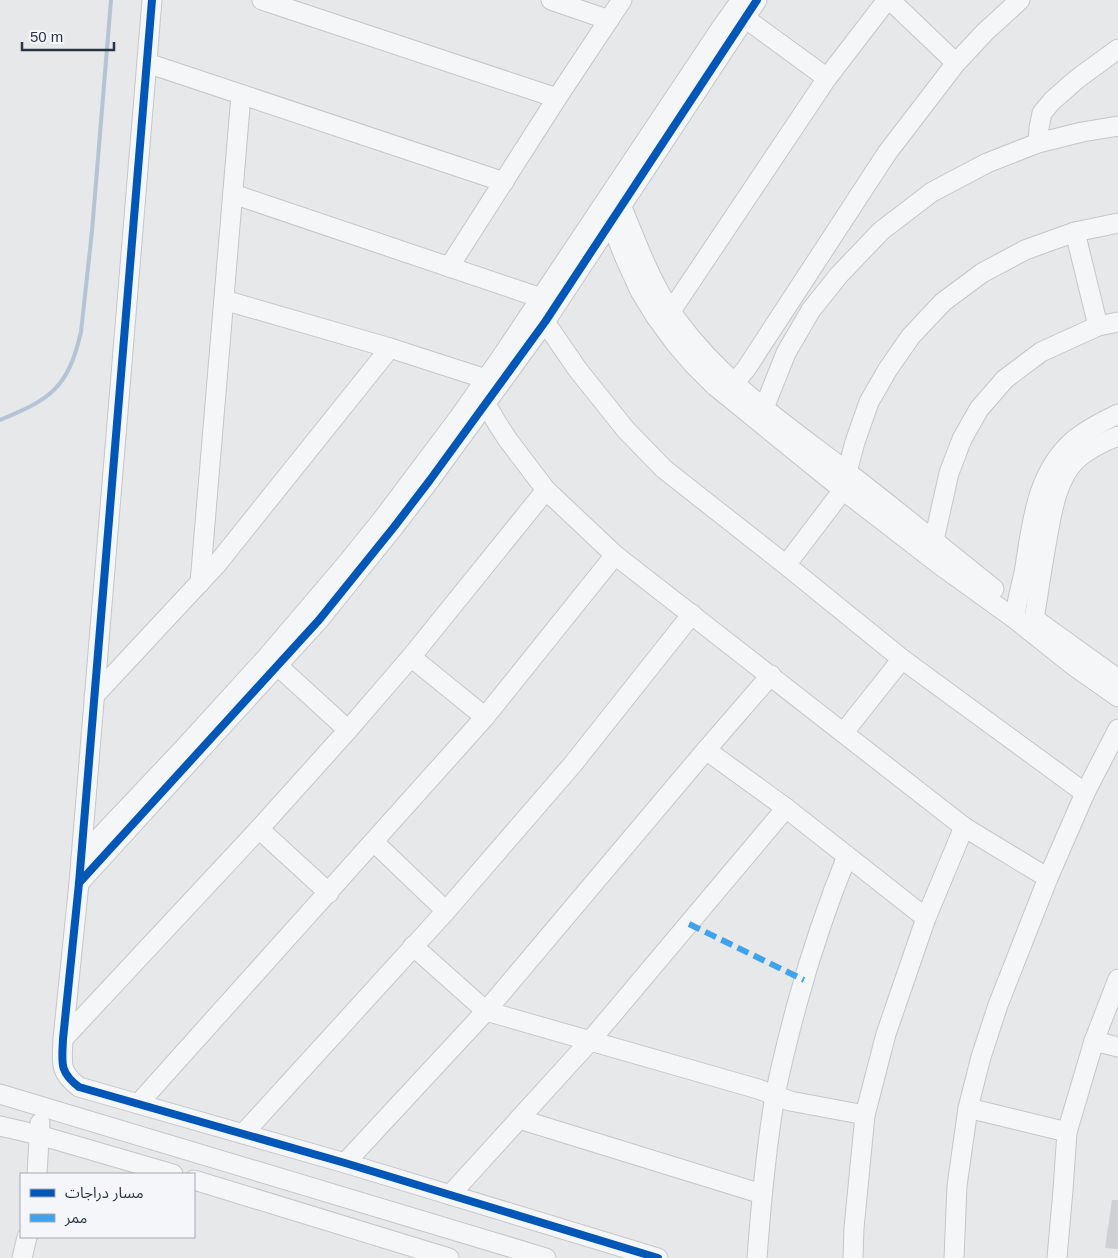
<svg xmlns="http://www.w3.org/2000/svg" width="1118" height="1258" viewBox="0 0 1118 1258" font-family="Helvetica,'Noto Sans Arabic',sans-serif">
	<rect width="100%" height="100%" fill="#e6e8ea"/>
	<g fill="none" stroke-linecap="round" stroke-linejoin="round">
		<path stroke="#b4c4d5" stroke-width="4" d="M 0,420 C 51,399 68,388 81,332 L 92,231 L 111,0"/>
	</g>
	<path fill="#ced0d3" d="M 1112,1200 L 1118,1200 L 1118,1249 L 1105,1248 Z"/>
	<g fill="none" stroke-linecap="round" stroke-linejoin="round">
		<g stroke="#c4c6c8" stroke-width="21">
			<g id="minor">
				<path d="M 152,0 L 79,883 L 63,1039 C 62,1063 59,1072 79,1087 L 345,1163 L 658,1258"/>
				<path d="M 262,0 L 557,98"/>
				<path d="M 551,0 L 609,20"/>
				<path d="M 890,0 L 956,63"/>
				<path d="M 745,18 L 827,78"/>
				<path d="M 147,63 L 504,182"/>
				<path d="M 1038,143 L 1039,128 L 1042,113 L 1052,101 L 1077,79 L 1118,49"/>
				<path d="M 233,194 L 541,298"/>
				<path d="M 618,198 C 636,240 650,283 677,320 C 720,379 780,421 837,464 C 890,505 942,547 994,589"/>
				<path d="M 607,213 L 625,258 L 640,291 L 656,317 L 675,343 L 693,364 L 715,386 L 843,490 L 940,565 L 1015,619 L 1074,666 L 1118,697"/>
				<path d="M 1075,232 L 1098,326"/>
				<path d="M 449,267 L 557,98 L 622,0"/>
				<path d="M 224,300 L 390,348 L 486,379"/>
				<path d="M 671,311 L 827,78 L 887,0"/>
				<path d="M 545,322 L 578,370 L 626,430 L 664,469 L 786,565 L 902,659 L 1085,793"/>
				<path d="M 734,383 L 746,369 L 887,153 L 956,63 L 985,32 L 1020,0"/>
				<path d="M 486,404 L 497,423 L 508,440 L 546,490 L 615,555 L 964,827 L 1048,878"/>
				<path d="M 764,408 L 786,353 L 811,310 L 839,275 L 881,231 L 932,192 L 987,163 L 1038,143 L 1082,132 L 1118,126"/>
				<path d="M 847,472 L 855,442 L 869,402 L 888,369 L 911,336 L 943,302 L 982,273 L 1025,250 L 1075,232 L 1118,223"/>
				<path d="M 934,540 L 949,473 L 962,439 L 979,409 L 1005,379 L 1041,352 L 1098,326 L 1118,322"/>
				<path d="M 786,565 L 843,490"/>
				<path d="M 200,583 L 241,95"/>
				<path d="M 1015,619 C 1016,601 1022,585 1025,567 C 1032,521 1037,471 1075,439 C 1088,429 1103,421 1118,414"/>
				<path d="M 1036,620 L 1118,679"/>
				<path d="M 1030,631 L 1034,619 C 1038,596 1041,573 1045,551 C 1050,524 1053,494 1068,470 C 1079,453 1100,443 1118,436"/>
				<path d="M 411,657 L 485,717"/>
				<path d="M 278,666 L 348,730"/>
				<path d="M 94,696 L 217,564 L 390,348"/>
				<path d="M 844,732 L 902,659"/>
				<path d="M 706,750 L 786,808 L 926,918"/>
				<path d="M 259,829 L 329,893"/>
				<path d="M 374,842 L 446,911"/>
				<path d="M 81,857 L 183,749 L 266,658 L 347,563 L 384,517 L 460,416 L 502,356 L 721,28 L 741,0"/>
				<path d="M 79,883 L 319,620 L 394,527 L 430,480 L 545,322 L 757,0"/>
				<path d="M 413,946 L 486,1011 L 758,1089 L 790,1101 L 865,1115"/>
				<path d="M 63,1039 L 259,829 L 348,730 L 411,657 L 546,490"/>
				<path d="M 1094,1041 L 1118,1047"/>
				<path d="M 0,1094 L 546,1258"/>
				<path d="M 139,1103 L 485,717 L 615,555"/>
				<path d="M 968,1108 L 1067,1132"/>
				<path d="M 519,1119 L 762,1194"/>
				<path d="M 0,1126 L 39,1135 L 173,1174"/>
				<path d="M 243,1134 L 446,911 L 573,764 L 692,614"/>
				<path d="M 345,1163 L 486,1011 L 706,750 L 771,675"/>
				<path d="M 37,1174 L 40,1123"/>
				<path d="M 194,1180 L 449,1258"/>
				<path d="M 450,1195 L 590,1041 L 786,808"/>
				<path d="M 22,1258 L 27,1237"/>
				<path d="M 757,1258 C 761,1204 766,1149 775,1096 C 781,1065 789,1034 797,1004 C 811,953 827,905 847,856"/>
				<path d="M 853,1258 L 854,1228 L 865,1115 L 886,1034 L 926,918 L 964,827"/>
				<path d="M 954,1258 L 957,1186 L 968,1108 L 981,1057 L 998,1005 L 1048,878 L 1085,793 L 1118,729"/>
				<path d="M 1057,1258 L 1063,1190 L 1067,1132 L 1094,1041 L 1118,979"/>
			</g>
		</g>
		<use href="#minor" stroke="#f5f6f7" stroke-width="19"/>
		<path stroke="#3ea3ec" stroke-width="6" stroke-dasharray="12 6" stroke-linecap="butt" d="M 689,924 L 804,980"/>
		<g stroke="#f4f6f9" stroke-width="11">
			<g id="cycleway">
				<path d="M 152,0 L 79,883 L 63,1039 C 62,1063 59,1072 79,1087 L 345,1163 L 658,1258"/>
				<path d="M 79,883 L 319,620 L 394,527 L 430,480 L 545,322 L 757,0"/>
			</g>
		</g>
		<use href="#cycleway" stroke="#0057b8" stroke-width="8"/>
	</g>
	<rect x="20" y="1173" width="175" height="65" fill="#f4f6f9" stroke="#a4a8b1"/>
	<rect x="30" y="1189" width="25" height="8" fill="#0057b8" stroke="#a4a8b1"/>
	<text x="65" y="1198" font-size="15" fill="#2b3445">مسار دراجات</text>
	<rect x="30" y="1214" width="25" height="8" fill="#3ea3ec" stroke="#a4a8b1"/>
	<text x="65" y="1223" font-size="15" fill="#2b3445">ممر</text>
	<path d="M22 42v8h92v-8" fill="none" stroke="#2b3445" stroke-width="2.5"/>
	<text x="30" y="42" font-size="15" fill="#2b3445" stroke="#f4f6f9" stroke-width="4" paint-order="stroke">50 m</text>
</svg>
